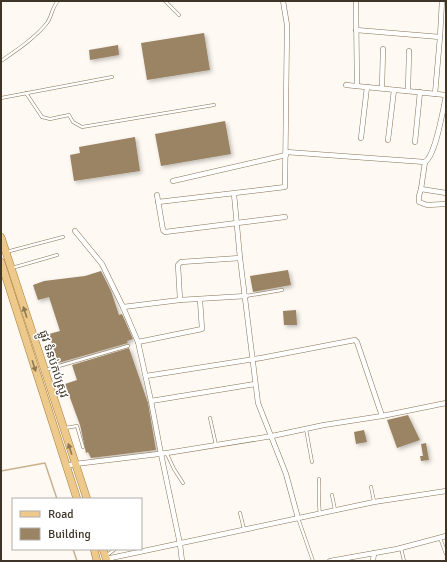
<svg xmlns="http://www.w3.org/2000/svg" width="447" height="562" viewBox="0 0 447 562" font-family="Signika,'Noto Sans Khmer',sans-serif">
	<defs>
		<filter id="shadow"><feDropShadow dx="2" dy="2" stdDeviation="2" flood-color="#0004"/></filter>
	</defs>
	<rect width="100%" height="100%" fill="#fef9f3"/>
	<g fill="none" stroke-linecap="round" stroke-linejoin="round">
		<g stroke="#c9b18e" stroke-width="1.5">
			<path d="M 1,471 L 45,463 L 57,499"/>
			<path d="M 73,549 L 77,561"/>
		</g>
	</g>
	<g fill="#9b8463" filter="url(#shadow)">
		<path d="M 204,33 L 210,70 L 147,80 L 141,43 Z"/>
		<path d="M 118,45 L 119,55 L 90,60 L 89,50 Z"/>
		<path d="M 225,121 L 231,154 L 161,166 L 155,134 Z"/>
		<path d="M 135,137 L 140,171 L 74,181 L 70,155 L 80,153 L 79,147 Z"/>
		<path d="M 288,270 L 291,285 L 253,292 L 250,276 Z"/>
		<path d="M 101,271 L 111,291 L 119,315 L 122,314 L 133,339 L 127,341 L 128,343 L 58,363 L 49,334 L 60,331 L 49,297 L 38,300 L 33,285 L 44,281 L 85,276 Z"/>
		<path d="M 296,310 L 297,325 L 284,325 L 283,311 Z"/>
		<path d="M 129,348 L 148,403 L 156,450 L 91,458 L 88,452 L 86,453 L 80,425 L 65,384 L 77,380 L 72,365 Z"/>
		<path d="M 408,415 L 420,440 L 397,448 L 387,420 Z"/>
		<path d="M 364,430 L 367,442 L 356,444 L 354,432 Z"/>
		<path d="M 426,443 L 429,460 L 421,461 L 420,456 L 423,456 L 421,444 Z"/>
	</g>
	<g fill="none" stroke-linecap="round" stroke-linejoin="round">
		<g stroke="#877355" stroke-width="3.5">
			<g id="lane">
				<path d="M 165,1 L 179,15"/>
				<path d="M 1,61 C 17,50 35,38 47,23 C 52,16 52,7 58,1"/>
				<path d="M 26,93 L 42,117 L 50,119 L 69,115 L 73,122 L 82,127 L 214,105"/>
				<path d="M 1,98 L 112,77"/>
				<path d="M 6,252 L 63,237"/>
				<path d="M 12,268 L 57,255"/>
				<path d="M 246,296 L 282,290"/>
				<path d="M 45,370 L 128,346"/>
				<path d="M 210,418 L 216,445"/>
				<path d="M 65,428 L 77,426 L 83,447"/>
				<path d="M 306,429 L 312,462"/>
				<path d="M 167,454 L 174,469 L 183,483"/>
				<path d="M 319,479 C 320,491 318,502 320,514"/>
				<path d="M 371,487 L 374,501"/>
				<path d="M 332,495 L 335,510"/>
				<path d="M 240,513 L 244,529"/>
				<path d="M 298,518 L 313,561"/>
				<path d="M 440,538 L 446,554"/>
				<path d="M 401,548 L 404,561"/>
				<path d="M 106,556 L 115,549"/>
			</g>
		</g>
		<g stroke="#877355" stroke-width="5.5">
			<g id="street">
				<path d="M 356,1 L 357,86"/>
				<path d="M 356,30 L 440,37"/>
				<path d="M 346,85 L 446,95"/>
				<path d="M 382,88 L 383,49"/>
				<path d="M 408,91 L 409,51"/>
				<path d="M 435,94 L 440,37 L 442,1"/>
				<path d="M 361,138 L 367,87"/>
				<path d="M 388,140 L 394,90"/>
				<path d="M 415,142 L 420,92"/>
				<path d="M 286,152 L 425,162 C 436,155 443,109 446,96"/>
				<path d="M 425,162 L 421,189 L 446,193"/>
				<path d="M 173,181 L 286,155"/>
				<path d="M 421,189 L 419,196 L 419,202 L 427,205 L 446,204"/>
				<path d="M 234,194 L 240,258 L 258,403 L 286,474 L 298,518"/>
				<path d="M 157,195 L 163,230 L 165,232 L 285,217"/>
				<path d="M 158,202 L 285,187 L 287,25 L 283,1"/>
				<path d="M 75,231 L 102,264 L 123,307 L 138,342 L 151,401 L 161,454 L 180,544 L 182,561"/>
				<path d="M 180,300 L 178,265 L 181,262 L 240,258"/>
				<path d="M 123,307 L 180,300 L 246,296"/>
				<path d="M 138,342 L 202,329 L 200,300"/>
				<path d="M 146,376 L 261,358 L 355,340 L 357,342 L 382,416"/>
				<path d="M 151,401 L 255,384"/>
				<path d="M 66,466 L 75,464 L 167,453 L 272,436 L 324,425 L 382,416 L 446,403"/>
				<path d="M 106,559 L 374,502 L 446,491"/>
				<path d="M 330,561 L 397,549 L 446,536"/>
				<path d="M 373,561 L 374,553"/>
			</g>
		</g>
		<g stroke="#a97e38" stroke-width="8">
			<g id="primary">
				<path d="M 1,237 L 87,499"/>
				<path d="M 1,262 L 77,499"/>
				<path d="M 94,549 L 97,561"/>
				<path d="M 103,549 L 107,561"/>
			</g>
		</g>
		<use href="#lane" stroke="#fff" stroke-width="2.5"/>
		<use href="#street" stroke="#fff" stroke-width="4.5"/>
		<use href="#primary" stroke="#eec98c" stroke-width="7"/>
	</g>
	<defs><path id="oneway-solid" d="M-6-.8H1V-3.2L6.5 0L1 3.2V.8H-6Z"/></defs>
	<g fill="#8d7855">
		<use href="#oneway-solid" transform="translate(25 312) rotate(-108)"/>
		<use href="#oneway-solid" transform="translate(34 366) rotate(72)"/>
		<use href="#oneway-solid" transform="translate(70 449) rotate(-108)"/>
	</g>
	<g text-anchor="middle" stroke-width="3" stroke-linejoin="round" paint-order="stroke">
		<g font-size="12" fill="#3e3528" stroke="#fff">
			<text transform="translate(54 364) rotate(72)" y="4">ផ្លូវ ទំនប់កប់ស្រូវ</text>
		</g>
	</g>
	<rect width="447" height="562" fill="none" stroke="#3e3528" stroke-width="4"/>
	<rect x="12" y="498" width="130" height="52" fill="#ffffff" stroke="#b2aea9"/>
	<rect x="20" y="511" width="20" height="6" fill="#eec98c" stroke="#b2aea9"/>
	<text x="48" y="518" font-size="12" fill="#3e3528">Road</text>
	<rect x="20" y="528" width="20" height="12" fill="#9b8463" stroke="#b2aea9"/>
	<text x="48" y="538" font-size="12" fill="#3e3528">Building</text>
</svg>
